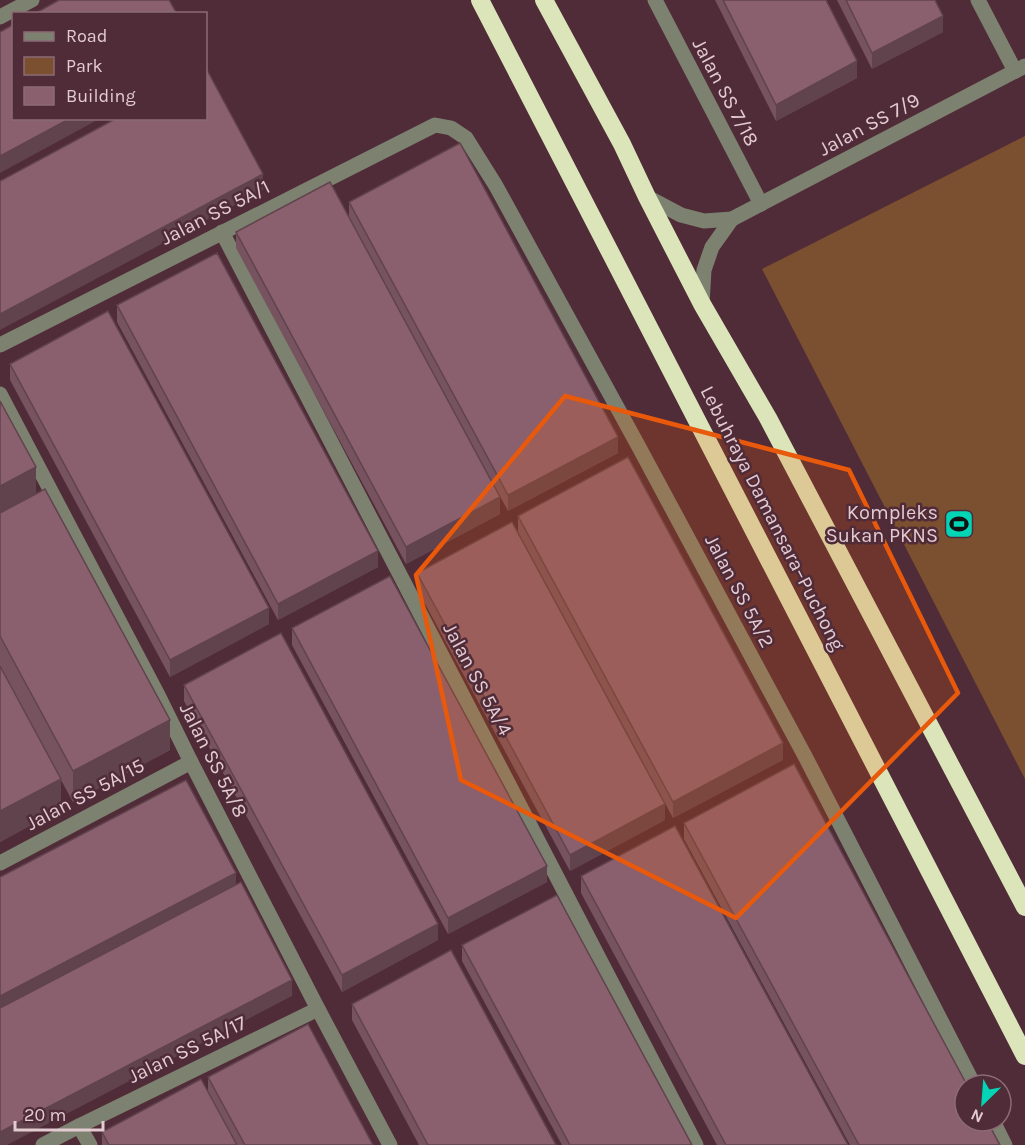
<svg xmlns="http://www.w3.org/2000/svg" width="1025" height="1145" viewBox="0 0 1025 1145" font-family="Karla,sans-serif">
	<rect width="100%" height="100%" fill="#502b38"/>
	<path fill="#7a5030" d="M 1025,136 L 1025,779 L 762,269 Z"/>
	<g fill="none" stroke-linecap="round" stroke-linejoin="round">
		<g stroke="#7d816f" stroke-width="15">
			<path d="M 655,0 L 761,204"/>
			<path d="M 978,0 L 1015,71"/>
			<path d="M 0,17 L 32,0"/>
			<path d="M 647,197 L 681,215 L 704,221 L 732,219 L 1025,66"/>
			<path d="M 222,232 C 380,537 540,840 696,1145"/>
			<path d="M 702,304 L 704,270 L 712,247 L 732,219"/>
			<path d="M 0,345 L 435,125 L 451,128 L 466,138 L 496,186 L 640,449 L 806,758 L 974,1085"/>
			<path d="M 0,394 L 159,697 L 191,762 L 318,1009 L 390,1145"/>
			<path d="M 0,863 L 191,762"/>
			<path d="M 993,1121 L 1005,1145"/>
			<path d="M 79,1126 L 90,1145"/>
			<path d="M 43,1145 L 79,1126 L 318,1009"/>
		</g>
		<g stroke="#dbe5b9" stroke-width="18">
			<path d="M 480,0 L 1025,1056"/>
			<path d="M 544,0 L 622,144 L 647,197 L 702,304 L 768,418 L 1025,907"/>
		</g>
	</g>
	<g fill="#77535f">
		<path d="M 715,0 L 826,0 L 857,78 L 776,121 Z"/>
		<path d="M 837,0 L 935,0 L 943,32 L 872,69 Z"/>
		<path d="M 349,202 L 618,453 L 508,511 L 349,218 Z"/>
		<path d="M 236,232 L 500,514 L 406,564 L 236,248 Z"/>
		<path d="M 117,305 L 378,567 L 278,620 L 117,322 Z"/>
		<path d="M 10,364 L 269,624 L 170,677 L 10,380 Z"/>
		<path d="M 0,401 L 36,494 L 170,750 L 73,802 L 61,780 L 61,809 L 0,842 Z"/>
		<path d="M 518,516 L 783,760 L 673,818 L 518,532 Z"/>
		<path d="M 417,573 L 665,820 L 570,871 L 417,589 Z"/>
		<path d="M 292,628 L 547,882 L 448,934 L 292,645 Z"/>
		<path d="M 184,685 L 438,940 L 342,992 L 184,701 Z"/>
		<path d="M 684,823 L 1000,1145 L 850,1145 L 684,839 Z"/>
		<path d="M 581,876 L 848,1145 L 717,1145 L 581,893 Z"/>
		<path d="M 462,945 L 692,1145 L 562,1145 L 462,961 Z"/>
		<path d="M 352,1004 L 556,1145 L 419,1145 L 352,1020 Z"/>
		<path d="M 208,1077 L 373,1145 L 102,1145 L 102,1132 L 208,1093 Z"/>
	</g>
	<g fill="#61434d">
		<path d="M 943,16 L 943,32 L 872,69 L 872,53 Z"/>
		<path d="M 857,61 L 857,78 L 776,121 L 776,105 Z"/>
		<path d="M 71,118 L 101,118 L 0,173 L 0,156 Z"/>
		<path d="M 263,174 L 263,190 L 0,330 L 0,314 Z"/>
		<path d="M 618,437 L 618,453 L 508,511 L 508,495 Z"/>
		<path d="M 36,467 L 36,497 L 0,516 L 0,486 Z"/>
		<path d="M 500,497 L 500,514 L 406,564 L 406,547 Z"/>
		<path d="M 378,551 L 378,567 L 278,620 L 278,604 Z"/>
		<path d="M 269,608 L 269,624 L 170,677 L 170,660 Z"/>
		<path d="M 170,720 L 170,750 L 73,802 L 73,771 Z"/>
		<path d="M 783,743 L 783,760 L 673,818 L 673,802 Z"/>
		<path d="M 61,779 L 61,809 L 0,842 L 0,811 Z"/>
		<path d="M 665,804 L 665,820 L 570,871 L 570,855 Z"/>
		<path d="M 547,866 L 547,882 L 448,934 L 448,918 Z"/>
		<path d="M 236,873 L 236,890 L 0,1013 L 0,996 Z"/>
		<path d="M 438,924 L 438,940 L 342,992 L 342,975 Z"/>
		<path d="M 292,980 L 292,996 L 7,1145 L 0,1145 L 0,1132 Z"/>
	</g>
	<g fill="#8a606e" stroke="#61434d" stroke-width="1.5">
		<path d="M 59,0 L 169,0 L 177,14 L 34,14 Z"/>
		<path d="M 723,0 L 826,0 L 857,61 L 776,105 Z"/>
		<path d="M 846,0 L 935,0 L 943,16 L 872,53 Z"/>
		<path d="M 14,24 L 14,118 L 71,118 L 0,156 L 0,32 Z"/>
		<path d="M 207,70 L 263,174 L 0,314 L 0,181 L 117,118 L 206,118 L 206,71 Z"/>
		<path d="M 460,143 L 618,437 L 508,495 L 349,202 Z"/>
		<path d="M 330,182 L 500,497 L 406,547 L 236,232 Z"/>
		<path d="M 217,253 L 378,551 L 278,604 L 117,305 Z"/>
		<path d="M 108,311 L 269,608 L 170,660 L 10,364 Z"/>
		<path d="M 0,401 L 36,467 L 0,486 Z"/>
		<path d="M 628,457 L 783,743 L 673,802 L 518,516 Z"/>
		<path d="M 45,489 L 170,720 L 73,771 L 0,636 L 0,513 Z"/>
		<path d="M 512,522 L 665,804 L 570,855 L 417,573 Z"/>
		<path d="M 390,576 L 547,866 L 448,918 L 292,628 Z"/>
		<path d="M 281,633 L 438,924 L 342,975 L 184,685 Z"/>
		<path d="M 0,666 L 61,779 L 0,811 Z"/>
		<path d="M 794,764 L 967,1085 L 965,1085 L 965,1121 L 987,1121 L 1000,1145 L 859,1145 L 684,823 Z"/>
		<path d="M 186,780 L 236,873 L 0,996 L 0,877 Z"/>
		<path d="M 675,826 L 848,1145 L 726,1145 L 581,876 Z"/>
		<path d="M 241,882 L 292,980 L 0,1132 L 0,1008 Z"/>
		<path d="M 557,895 L 692,1145 L 570,1145 L 462,945 Z"/>
		<path d="M 451,950 L 556,1145 L 428,1145 L 352,1004 Z"/>
		<path d="M 308,1024 L 373,1145 L 245,1145 L 208,1077 Z"/>
		<path d="M 201,1079 L 237,1145 L 109,1145 L 102,1132 Z"/>
	</g>
	<path fill="#e8590c" fill-opacity="0.2" stroke="#e8590c" stroke-width="4.5" stroke-linejoin="round" d="M 565,396 L 849,470 L 958,693 L 736,918 L 461,780 L 416,575 Z"/>
	<defs>
		<g id="stadium-square" transform="scale(1.5)"><rect x="-9" y="-9" width="18" height="18" rx="4" fill="#02d5b6" stroke="#502b38"/><path d="M0-5a6.5 5 0 1 0 0 10a6.5 5 0 1 0 0-10ZM-3.5-1.8h7v3.6h-7Z" fill="#111"/></g>
	</defs>
	<g fill-rule="evenodd">
		<use href="#stadium-square" x="959" y="524"/>
	</g>
	<g text-anchor="middle" stroke-width="5" stroke-linejoin="round" paint-order="stroke">
		<g font-size="20" fill="#e3cbd2" stroke="#502b38">
			<text transform="translate(726 92) rotate(62)" y="7">Jalan SS 7/18</text>
			<text transform="translate(869 124) rotate(-28)" y="7">Jalan SS 7/9</text>
			<text transform="translate(215 212) rotate(-27)" y="7">Jalan SS 5A/1</text>
			<text transform="translate(773 518) rotate(63)" y="7">Lebuhraya Damansara–Puchong</text>
			<text transform="translate(740 591) rotate(62)" y="7">Jalan SS 5A/2</text>
			<text transform="translate(478 679) rotate(62)" y="7">Jalan SS 5A/4</text>
			<text transform="translate(214 760) rotate(63)" y="7">Jalan SS 5A/8</text>
			<text transform="translate(85 794) rotate(-28)" y="7">Jalan SS 5A/15</text>
			<text transform="translate(187 1049) rotate(-26)" y="7">Jalan SS 5A/17</text>
		</g>
		<g font-size="20" fill="#e3cbd2" stroke="#502b38" text-anchor="end">
			<text x="938" y="519">Kompleks<tspan x="938" dy="23">Sukan PKNS</tspan></text>
		</g>
	</g>
	<rect x="12" y="12" width="195" height="108" fill="#502b38" stroke="#8b6b76" stroke-width="1.5"/>
	<rect x="24" y="32" width="30" height="9" fill="#7d816f" stroke="#8b6b76" stroke-width="1.5"/>
	<text x="66" y="42" font-size="18" fill="#e3cbd2">Road</text>
	<rect x="24" y="57" width="30" height="18" fill="#7a5030" stroke="#8b6b76" stroke-width="1.5"/>
	<text x="66" y="72" font-size="18" fill="#e3cbd2">Park</text>
	<rect x="24" y="87" width="30" height="18" fill="#8a606e" stroke="#8b6b76" stroke-width="1.5"/>
	<text x="66" y="102" font-size="18" fill="#e3cbd2">Building</text>
	<g transform="translate(983 1103) rotate(205)"><circle r="28" fill="#502b38" stroke="#8b6b76" stroke-width="1.5"/>
	<path d="M0-4.5L10 22L0 15L-10 22Z" fill="#02d5b6"/>
	<text y="-9" font-size="16" font-weight="bold" text-anchor="middle" fill="#e3cbd2">N</text>
	</g>
	<path d="M15 1121v9h88v-9" fill="none" stroke="#e3cbd2" stroke-width="3"/>
	<text x="24" y="1121" font-size="18" fill="#e3cbd2" stroke="#502b38" stroke-width="4.5" paint-order="stroke">20 m</text>
</svg>
